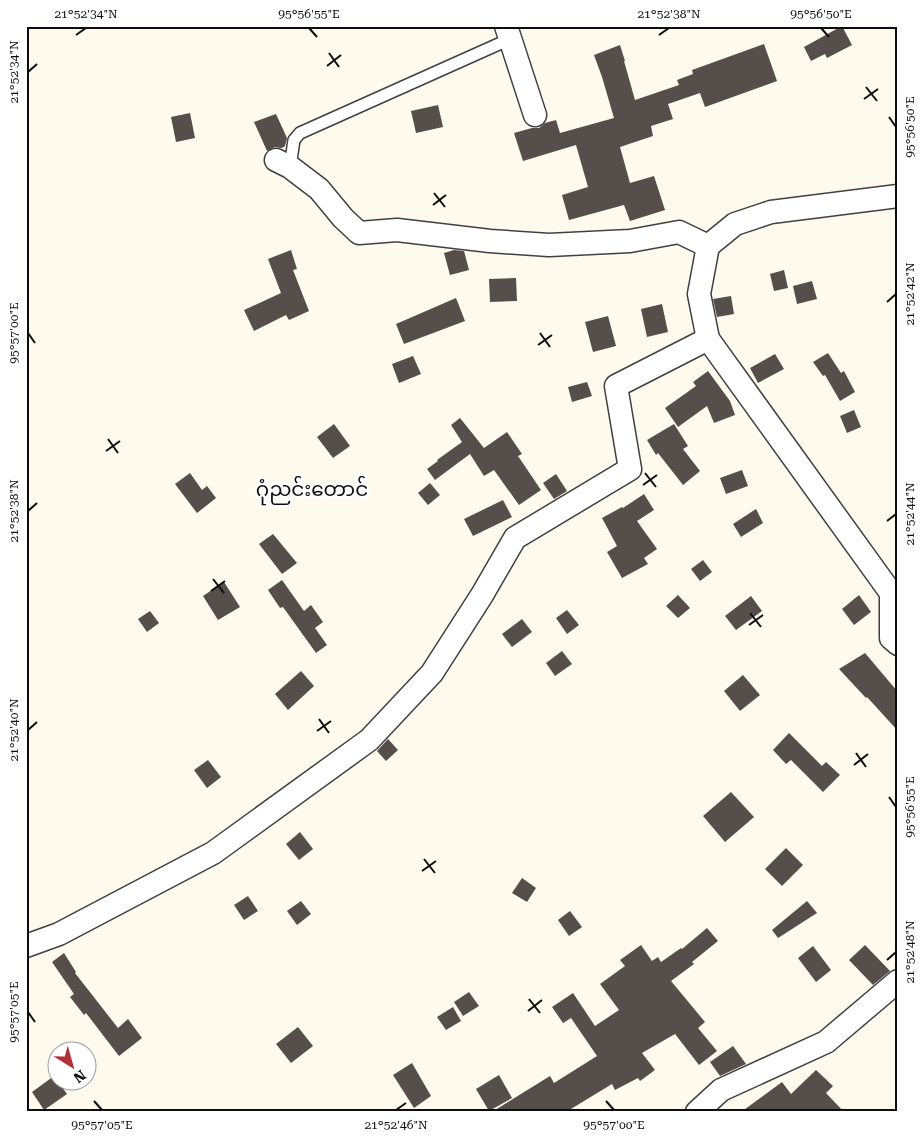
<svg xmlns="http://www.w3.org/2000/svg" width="924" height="1138" viewBox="0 0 924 1138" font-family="'Roboto Serif','Noto Sans Myanmar',serif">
	<rect width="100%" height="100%" fill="#fefaee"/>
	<g fill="#554e4a">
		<path d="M 842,26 L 852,45 L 827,58 L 825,54 L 811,61 L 804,47 Z"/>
		<path d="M 764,44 L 777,81 L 705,107 L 700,93 L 668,104 L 673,119 L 651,126 L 653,136 L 620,147 L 630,183 L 654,176 L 665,210 L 630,221 L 624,205 L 569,220 L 562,195 L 588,187 L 576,145 L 523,161 L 514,133 L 532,128 L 539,128 L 545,123 L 556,120 L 560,133 L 614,118 L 602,77 L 594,55 L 620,45 L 625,61 L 624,61 L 635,100 L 679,85 L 677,80 L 693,74 L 692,70 Z"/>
		<path d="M 438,105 L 443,127 L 416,133 L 411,111 Z"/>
		<path d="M 190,113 L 195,138 L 176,142 L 171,117 Z"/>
		<path d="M 276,114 L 287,138 L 285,146 L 282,148 L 275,147 L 267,151 L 254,122 Z"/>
		<path d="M 291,250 L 297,269 L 293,270 L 309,311 L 289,320 L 286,315 L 254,331 L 244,310 L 281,293 L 268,259 Z"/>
		<path d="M 454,250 L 464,251 L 469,270 L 450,275 L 444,253 Z"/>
		<path d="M 784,270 L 788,288 L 774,291 L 770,274 Z"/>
		<path d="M 516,278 L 517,301 L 490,302 L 489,279 Z"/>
		<path d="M 812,281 L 817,299 L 797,304 L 793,286 Z"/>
		<path d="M 731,296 L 734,314 L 717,317 L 713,299 Z"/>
		<path d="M 456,298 L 465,321 L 404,344 L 396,324 Z"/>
		<path d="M 662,304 L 668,332 L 647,337 L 641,309 Z"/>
		<path d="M 608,316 L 616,346 L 593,352 L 585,322 Z"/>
		<path d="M 828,353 L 841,373 L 844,371 L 855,392 L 840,401 L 825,375 L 823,376 L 813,362 Z"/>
		<path d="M 775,354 L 784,369 L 758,383 L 750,368 Z"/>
		<path d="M 413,356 L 421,374 L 399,383 L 392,364 Z"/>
		<path d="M 708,371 L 730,401 L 735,415 L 714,423 L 707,406 L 678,427 L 665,408 L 696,386 L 693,382 Z"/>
		<path d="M 587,382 L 592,396 L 572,402 L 568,387 Z"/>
		<path d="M 854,410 L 861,427 L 847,433 L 840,416 Z"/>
		<path d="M 460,418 L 484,448 L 507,432 L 522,454 L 518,456 L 541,490 L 519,505 L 494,470 L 484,476 L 470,454 L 435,480 L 427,469 L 438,461 L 437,460 L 462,442 L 451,425 Z"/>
		<path d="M 334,424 L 350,446 L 333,458 L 317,437 Z"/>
		<path d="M 674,424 L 688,446 L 683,449 L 700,471 L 683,485 L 658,453 L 656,455 L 647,440 Z"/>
		<path d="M 742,470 L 748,486 L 726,494 L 720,478 Z"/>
		<path d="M 190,473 L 202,490 L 207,486 L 216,498 L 197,513 L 175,484 Z"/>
		<path d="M 556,474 L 567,491 L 554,499 L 543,483 Z"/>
		<path d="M 430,483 L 440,495 L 428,505 L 418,493 Z"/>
		<path d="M 644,494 L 654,510 L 637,521 L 657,549 L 644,558 L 648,564 L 622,578 L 607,552 L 617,546 L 602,518 L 622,507 L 623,508 Z"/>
		<path d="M 503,500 L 512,517 L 473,536 L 464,519 Z"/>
		<path d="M 756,509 L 763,523 L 741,537 L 733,524 Z"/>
		<path d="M 273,534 L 297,563 L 282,574 L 259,544 Z"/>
		<path d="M 703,560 L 712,572 L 700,581 L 691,569 Z"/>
		<path d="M 282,580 L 304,611 L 311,605 L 323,622 L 315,628 L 327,645 L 316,653 L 283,607 L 280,608 L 268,590 Z"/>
		<path d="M 224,582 L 240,607 L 218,620 L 203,596 Z"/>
		<path d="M 678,595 L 690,608 L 678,618 L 666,606 Z"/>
		<path d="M 859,595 L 871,612 L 854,625 L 842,609 Z"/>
		<path d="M 751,596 L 762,611 L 736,630 L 725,616 Z"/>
		<path d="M 567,610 L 579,625 L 567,634 L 556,618 Z"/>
		<path d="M 150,611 L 159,623 L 147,632 L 138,619 Z"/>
		<path d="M 522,619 L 532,632 L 512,647 L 502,634 Z"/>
		<path d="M 562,651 L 572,664 L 555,676 L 546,663 Z"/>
		<path d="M 865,653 L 898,692 L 898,731 L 867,697 L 866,698 L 839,669 Z"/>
		<path d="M 301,671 L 314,686 L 288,710 L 275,694 Z"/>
		<path d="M 743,675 L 760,695 L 740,711 L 724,691 Z"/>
		<path d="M 789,733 L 822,766 L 826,762 L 840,775 L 823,792 L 791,760 L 786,764 L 773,750 Z"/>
		<path d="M 388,739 L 398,750 L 386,761 L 377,751 Z"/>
		<path d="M 208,760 L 221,777 L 207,788 L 194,770 Z"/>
		<path d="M 731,792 L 754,817 L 725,842 L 703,816 Z"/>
		<path d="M 300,832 L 313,849 L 299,860 L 286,844 Z"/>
		<path d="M 786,848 L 803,865 L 782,886 L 765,869 Z"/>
		<path d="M 522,878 L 536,888 L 527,902 L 512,893 Z"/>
		<path d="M 248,896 L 258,911 L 244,920 L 234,905 Z"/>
		<path d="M 301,901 L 311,914 L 297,925 L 287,911 Z"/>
		<path d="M 807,901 L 817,913 L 778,938 L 772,930 Z"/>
		<path d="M 570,911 L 582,927 L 569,936 L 558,920 Z"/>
		<path d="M 707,928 L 718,941 L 692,962 L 694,964 L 671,981 L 705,1022 L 698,1028 L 717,1051 L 699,1065 L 675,1034 L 642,1053 L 655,1070 L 640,1081 L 638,1078 L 615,1090 L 612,1084 L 566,1112 L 492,1112 L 550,1076 L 554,1083 L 597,1056 L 571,1018 L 563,1023 L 552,1007 L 573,993 L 595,1026 L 619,1010 L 600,984 L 625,966 L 620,960 L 641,945 L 652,961 L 658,957 L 661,962 L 681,948 L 682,949 Z"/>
		<path d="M 865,945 L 890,971 L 873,985 L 849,960 Z"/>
		<path d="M 813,946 L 831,970 L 816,982 L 798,958 Z"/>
		<path d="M 64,953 L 76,972 L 75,973 L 118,1028 L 128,1019 L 142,1038 L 119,1056 L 86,1013 L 84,1015 L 70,997 L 74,994 L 52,962 Z"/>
		<path d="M 469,992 L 479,1006 L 463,1016 L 454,1002 Z"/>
		<path d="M 453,1007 L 461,1021 L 446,1030 L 437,1017 Z"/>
		<path d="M 298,1027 L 313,1046 L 291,1063 L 276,1044 Z"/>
		<path d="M 733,1046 L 746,1064 L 720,1076 L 710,1062 Z"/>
		<path d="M 412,1063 L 431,1096 L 414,1108 L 393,1075 Z"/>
		<path d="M 816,1070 L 833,1086 L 826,1093 L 844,1112 L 741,1112 L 782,1082 L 791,1094 Z"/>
		<path d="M 499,1075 L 512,1098 L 489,1111 L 476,1089 Z"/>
		<path d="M 54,1076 L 67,1094 L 44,1110 L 32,1092 Z"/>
	</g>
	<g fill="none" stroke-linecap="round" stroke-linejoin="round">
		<g stroke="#404040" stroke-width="14">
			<path id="lane" d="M 290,167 L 294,140 L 300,133 L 510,39"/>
		</g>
		<g stroke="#404040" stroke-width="25">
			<g id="street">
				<path d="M 506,26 L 535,115"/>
				<path d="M 276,160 L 290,167 L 319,189 L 343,218 L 359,233 L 397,230 L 490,241 L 549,245 L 630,241 L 679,232 L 708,246"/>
				<path d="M 708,339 L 891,593 L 891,638 L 898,644"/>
				<path d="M 26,946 L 59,934 L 213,853 L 369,740 L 432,673 L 482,595 L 515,538 L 630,469 L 616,386 L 708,339 L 699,294 L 708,246 L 735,224 L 771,212 L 898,196"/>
				<path d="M 697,1112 L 721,1090 L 826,1042 L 898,981"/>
			</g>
		</g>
		<use href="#lane" stroke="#fff" stroke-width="11"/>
		<use href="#street" stroke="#fff" stroke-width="22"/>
	</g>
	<path fill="none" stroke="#0d0d0d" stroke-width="2" d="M 309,28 L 317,37M 821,28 L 829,37M 76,35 L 86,28M 659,35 L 669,28M 329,53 L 339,67M 327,66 L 341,55M 28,72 L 37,64M 866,87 L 877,101M 864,99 L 878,89M 889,117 L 896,127M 434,193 L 445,207M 433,205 L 446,195M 887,302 L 896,294M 28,333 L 35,343M 540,333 L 550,347M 538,345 L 552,335M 108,439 L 118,453M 106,451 L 120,441M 645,473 L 656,487M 643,485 L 657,475M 28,511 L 37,503M 887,521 L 896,514M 213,579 L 224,593M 211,591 L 225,581M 750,613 L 761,627M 749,625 L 763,615M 319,719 L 329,733M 28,730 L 37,722M 317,731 L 331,721M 856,753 L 866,767M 854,765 L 868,754M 889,797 L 896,807M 424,859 L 435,873M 422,871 L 436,861M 887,960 L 896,952M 529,999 L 540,1013M 528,1011 L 542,1000M 28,1012 L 35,1022M 94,1101 L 102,1110M 606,1101 L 614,1110M 396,1110 L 406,1103"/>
	<g text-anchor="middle" stroke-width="5" stroke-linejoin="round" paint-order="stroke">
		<g font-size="20" fill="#0d0d0d" stroke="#fff">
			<text x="312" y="496">ဂုံညင်းတောင်</text>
		</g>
	</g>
	<rect width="924" height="1138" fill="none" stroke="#ffffff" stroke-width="55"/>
	<g transform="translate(72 1066) rotate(143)"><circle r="24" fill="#ffffff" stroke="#9e9e9e"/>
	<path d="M0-4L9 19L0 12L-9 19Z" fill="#b23037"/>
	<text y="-8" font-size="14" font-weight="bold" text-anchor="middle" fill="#0d0d0d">N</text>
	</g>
	<rect x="28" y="28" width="868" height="1082" fill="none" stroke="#0d0d0d" stroke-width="2"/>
	<g font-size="12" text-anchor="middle" fill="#0d0d0d">
		<text x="86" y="18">21°52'34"N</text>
		<text x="309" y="18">95°56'55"E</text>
		<text x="669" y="18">21°52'38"N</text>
		<text x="821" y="18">95°56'50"E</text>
		<text transform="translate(14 72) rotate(-90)" y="4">21°52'34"N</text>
		<text transform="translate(910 127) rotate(-90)" y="4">95°56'50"E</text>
		<text transform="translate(910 294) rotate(-90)" y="4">21°52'42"N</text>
		<text transform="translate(14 333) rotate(-90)" y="4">95°57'00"E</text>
		<text transform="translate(14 511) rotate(-90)" y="4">21°52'38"N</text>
		<text transform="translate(910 514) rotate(-90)" y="4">21°52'44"N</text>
		<text transform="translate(14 730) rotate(-90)" y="4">21°52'40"N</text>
		<text transform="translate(910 807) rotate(-90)" y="4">95°56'55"E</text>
		<text transform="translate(910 952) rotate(-90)" y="4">21°52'48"N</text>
		<text transform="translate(14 1012) rotate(-90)" y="4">95°57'05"E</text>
		<text x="102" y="1129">95°57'05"E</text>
		<text x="396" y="1129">21°52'46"N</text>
		<text x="614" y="1129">95°57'00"E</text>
	</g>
</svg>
